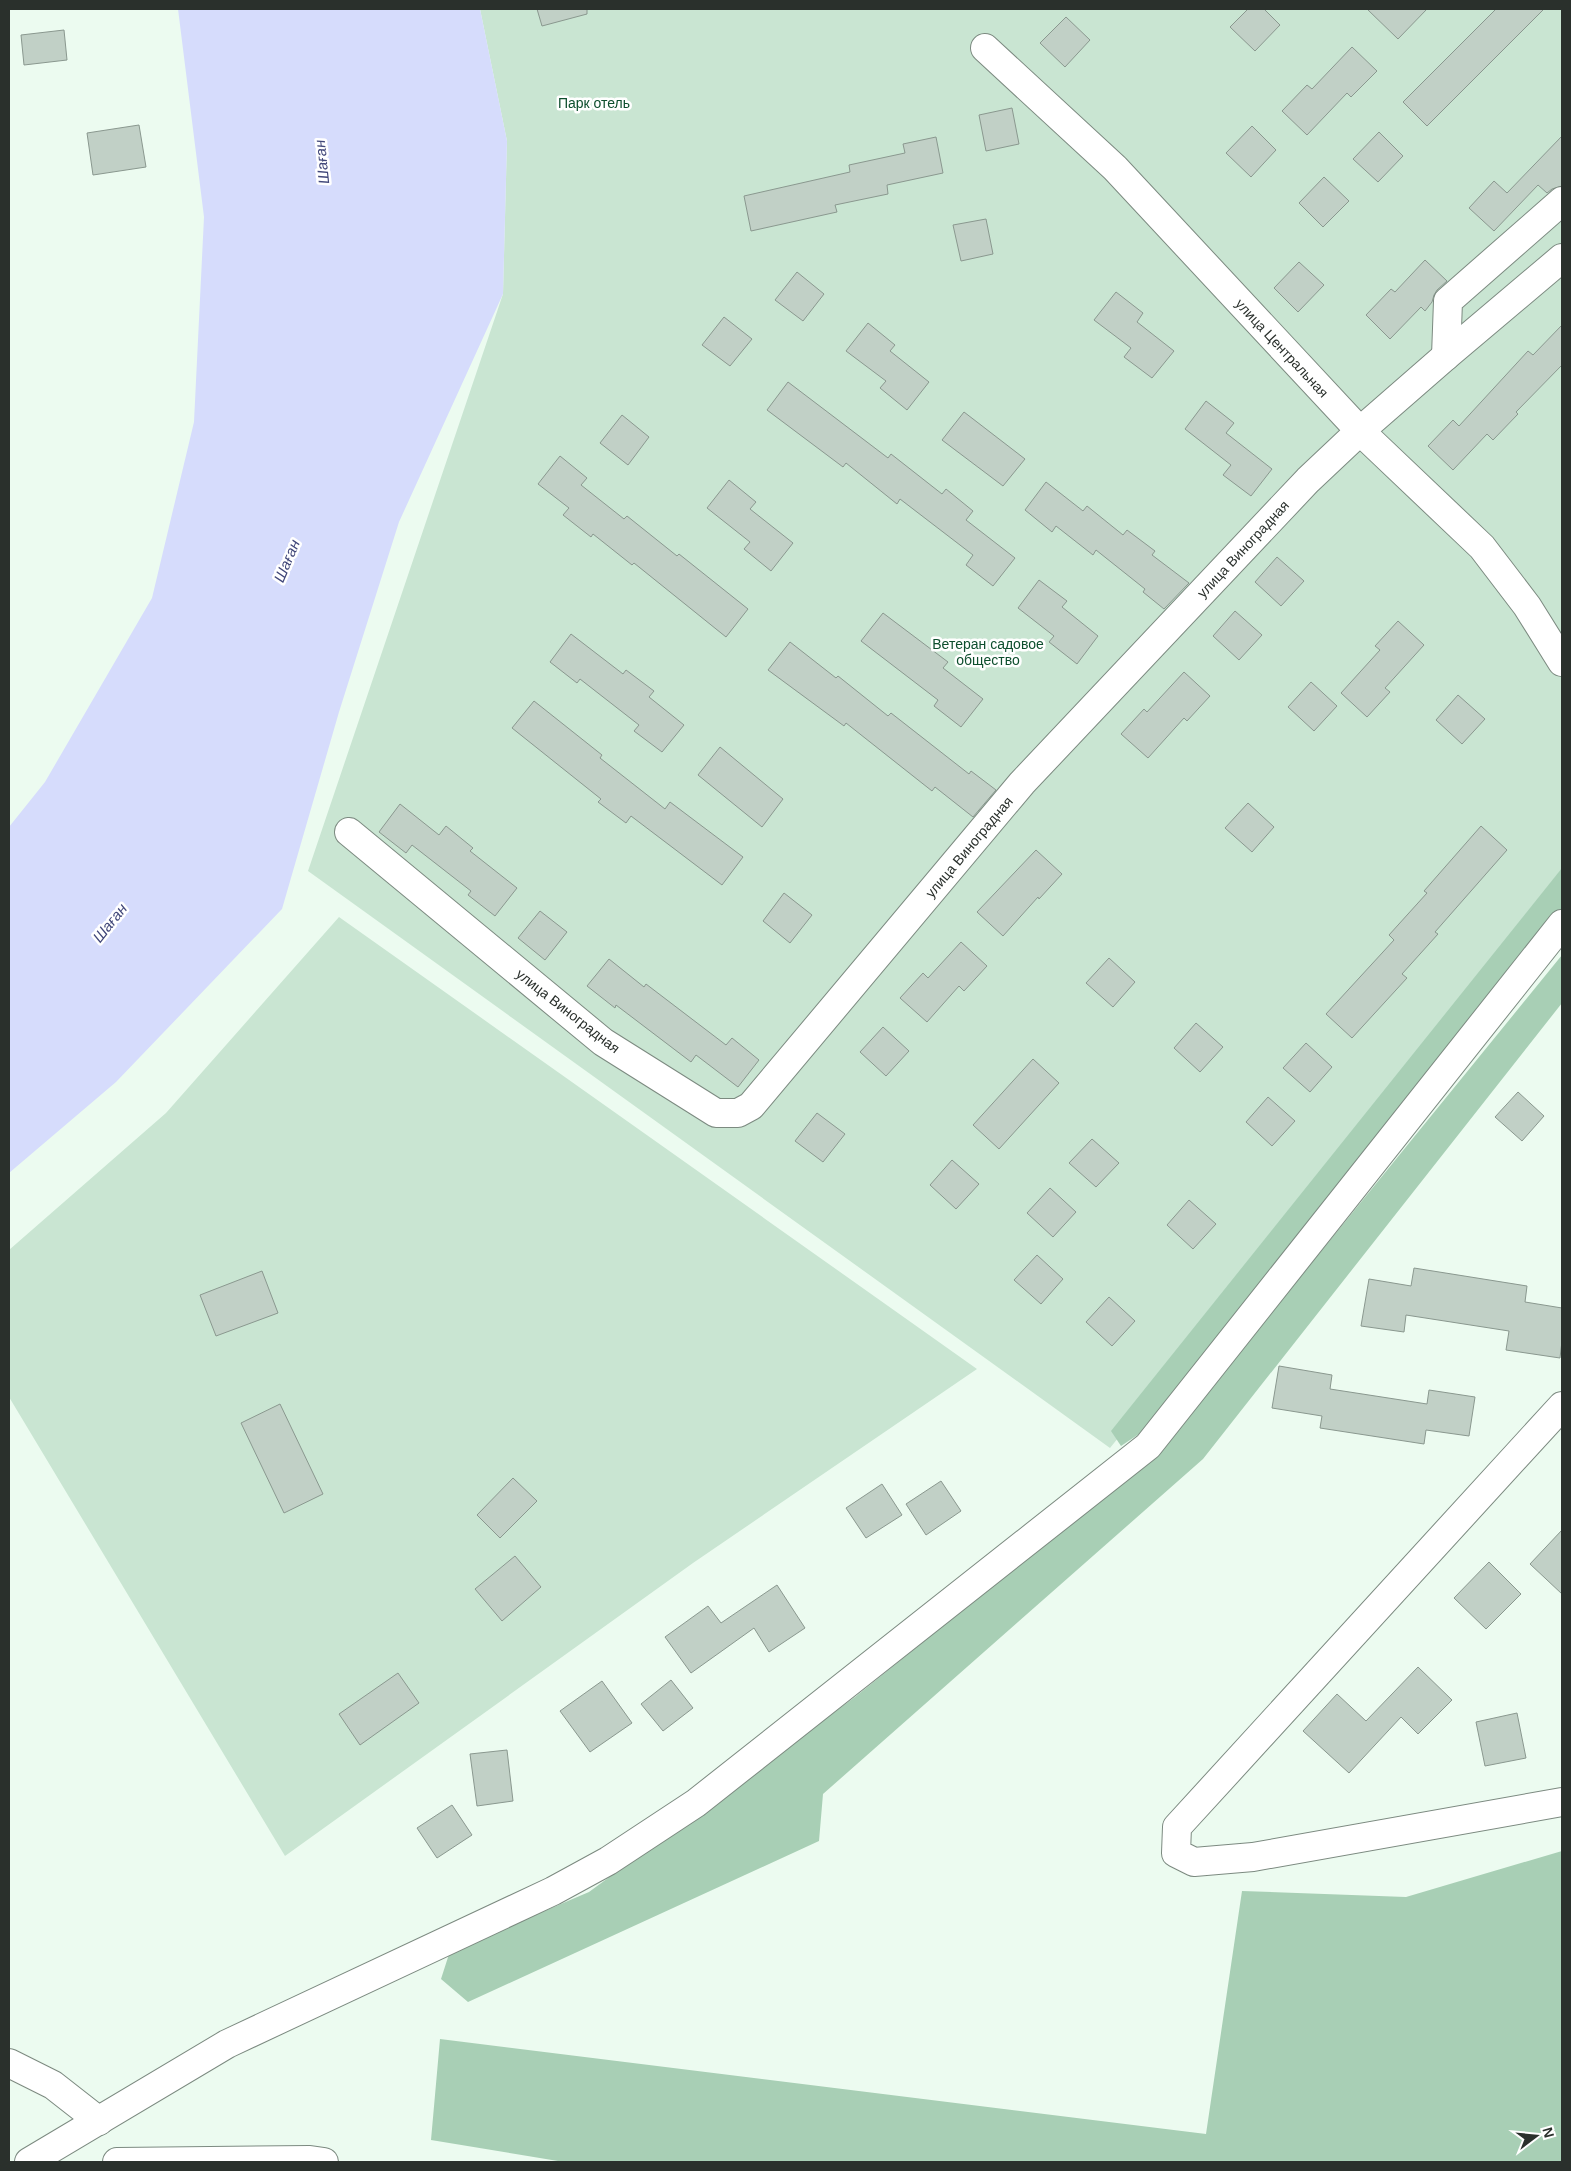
<svg xmlns="http://www.w3.org/2000/svg" width="1571" height="2171" viewBox="0 0 1571 2171" font-family="Helvetica,sans-serif">
	<rect width="100%" height="100%" fill="#ecfbf0"/>
	<g fill="#c9e5d2">
		<path d="M 480,9 L 1562,9 L 1562,889 L 1110,1448 L 308,871 L 503,294 L 507,141 Z"/>
		<path d="M 339,917 L 977,1369 L 693,1563 L 285,1856 L 9,1397 L 9,1250 L 166,1113 Z"/>
	</g>
	<g fill="#a8cfb5">
		<path d="M 1562,868 L 1562,909 L 1142,1432 L 1121,1446 L 1111,1431 Z"/>
		<path d="M 1562,955 L 1562,1003 L 1203,1459 L 823,1794 L 819,1841 L 468,2002 L 441,1979 L 450,1951 L 589,1892 L 855,1697 L 1157,1453 Z"/>
		<path d="M 1562,1851 L 1562,2162 L 564,2162 L 431,2140 L 440,2039 L 1206,2134 L 1242,1891 L 1406,1897 Z"/>
	</g>
	<path fill="#d6dcfc" d="M 178,9 L 480,9 L 507,141 L 503,294 L 399,522 L 339,712 L 282,909 L 116,1082 L 9,1173 L 9,827 L 45,782 L 152,598 L 194,422 L 204,217 Z"/>
	<g fill="#c1d0c6" stroke="#8a988f">
		<path d="M 537,9 L 587,9 L 587,14 L 542,26 Z"/>
		<path d="M 1248,9 L 1264,9 L 1280,25 L 1255,51 L 1230,27 Z"/>
		<path d="M 1367,9 L 1427,9 L 1398,39 Z"/>
		<path d="M 1496,9 L 1544,9 L 1427,126 L 1403,102 Z"/>
		<path d="M 1066,17 L 1090,40 L 1065,67 L 1040,43 Z"/>
		<path d="M 64,30 L 67,60 L 24,65 L 21,35 Z"/>
		<path d="M 1352,47 L 1377,71 L 1351,97 L 1347,93 L 1307,135 L 1282,111 L 1307,85 L 1312,89 Z"/>
		<path d="M 1012,108 L 1019,144 L 986,151 L 979,115 Z"/>
		<path d="M 139,125 L 146,167 L 93,175 L 87,133 Z"/>
		<path d="M 1252,126 L 1276,150 L 1251,177 L 1226,153 Z"/>
		<path d="M 1379,132 L 1403,156 L 1378,182 L 1353,159 Z"/>
		<path d="M 1562,136 L 1562,186 L 1552,189 L 1547,193 L 1538,185 L 1494,231 L 1469,208 L 1494,181 L 1507,193 Z"/>
		<path d="M 936,137 L 943,173 L 887,185 L 888,194 L 835,205 L 837,212 L 751,231 L 744,196 L 850,172 L 849,165 L 905,153 L 903,144 Z"/>
		<path d="M 1324,177 L 1349,201 L 1323,227 L 1299,203 Z"/>
		<path d="M 986,219 L 993,254 L 961,261 L 953,225 Z"/>
		<path d="M 1425,260 L 1447,281 L 1437,290 L 1434,295 L 1432,302 L 1425,311 L 1421,307 L 1390,339 L 1366,315 L 1391,289 L 1395,292 Z"/>
		<path d="M 1299,262 L 1324,285 L 1298,312 L 1274,288 Z"/>
		<path d="M 797,272 L 824,294 L 803,321 L 775,300 Z"/>
		<path d="M 1116,292 L 1143,313 L 1137,322 L 1174,351 L 1152,378 L 1124,357 L 1131,348 L 1094,320 Z"/>
		<path d="M 724,317 L 752,339 L 730,366 L 702,345 Z"/>
		<path d="M 868,323 L 895,345 L 890,351 L 929,382 L 907,410 L 880,388 L 886,381 L 846,351 Z"/>
		<path d="M 1562,325 L 1562,365 L 1516,412 L 1518,414 L 1493,440 L 1487,434 L 1453,470 L 1428,446 L 1453,420 L 1459,426 L 1528,351 L 1533,355 Z"/>
		<path d="M 788,382 L 888,458 L 891,454 L 942,494 L 946,489 L 973,511 L 966,520 L 1015,558 L 993,586 L 966,565 L 973,555 L 900,499 L 897,504 L 846,463 L 843,467 L 767,410 Z"/>
		<path d="M 1206,401 L 1234,423 L 1226,433 L 1272,469 L 1251,496 L 1223,475 L 1231,465 L 1185,429 Z"/>
		<path d="M 964,412 L 1025,459 L 1003,486 L 942,440 Z"/>
		<path d="M 622,415 L 649,437 L 628,465 L 600,443 Z"/>
		<path d="M 560,456 L 587,478 L 581,485 L 624,519 L 627,516 L 677,556 L 679,554 L 748,609 L 726,637 L 634,563 L 632,565 L 593,534 L 591,537 L 563,515 L 569,508 L 538,484 Z"/>
		<path d="M 729,480 L 756,502 L 750,509 L 793,543 L 771,571 L 744,549 L 750,542 L 707,508 Z"/>
		<path d="M 1046,482 L 1083,511 L 1087,506 L 1123,535 L 1127,530 L 1155,551 L 1152,555 L 1189,583 L 1164,609 L 1143,592 L 1145,589 L 1096,550 L 1093,555 L 1056,526 L 1052,532 L 1025,510 Z"/>
		<path d="M 1277,557 L 1304,581 L 1281,606 L 1255,582 Z"/>
		<path d="M 1039,580 L 1067,601 L 1062,607 L 1098,636 L 1077,664 L 1049,642 L 1054,636 L 1018,608 Z"/>
		<path d="M 1235,611 L 1262,635 L 1239,660 L 1213,636 Z"/>
		<path d="M 883,613 L 948,662 L 943,668 L 983,699 L 961,727 L 934,706 L 938,700 L 861,641 Z"/>
		<path d="M 1398,621 L 1424,645 L 1385,688 L 1390,692 L 1367,717 L 1341,693 L 1380,650 L 1375,646 Z"/>
		<path d="M 571,634 L 623,674 L 626,670 L 654,691 L 649,697 L 684,725 L 662,752 L 634,731 L 639,725 L 580,679 L 577,683 L 550,662 Z"/>
		<path d="M 790,642 L 836,678 L 838,676 L 888,716 L 891,713 L 969,774 L 971,771 L 996,790 L 973,817 L 935,787 L 932,791 L 846,723 L 844,726 L 768,670 Z"/>
		<path d="M 1184,672 L 1210,696 L 1187,721 L 1184,718 L 1148,758 L 1121,734 L 1144,709 L 1147,712 Z"/>
		<path d="M 1311,682 L 1337,706 L 1314,731 L 1288,707 Z"/>
		<path d="M 1458,695 L 1485,719 L 1462,744 L 1436,720 Z"/>
		<path d="M 534,701 L 602,755 L 600,758 L 665,809 L 670,802 L 743,857 L 722,885 L 631,816 L 626,823 L 598,802 L 601,799 L 512,728 Z"/>
		<path d="M 720,747 L 783,799 L 762,827 L 698,775 Z"/>
		<path d="M 1248,803 L 1274,827 L 1252,852 L 1225,828 Z"/>
		<path d="M 400,804 L 439,835 L 446,826 L 473,848 L 470,851 L 517,888 L 495,916 L 468,895 L 471,891 L 412,845 L 406,853 L 379,832 Z"/>
		<path d="M 1481,826 L 1507,850 L 1435,932 L 1438,934 L 1402,974 L 1407,978 L 1352,1038 L 1326,1014 L 1394,940 L 1389,935 L 1427,893 L 1424,891 Z"/>
		<path d="M 1036,850 L 1062,874 L 1039,899 L 1038,897 L 1003,936 L 977,912 Z"/>
		<path d="M 784,893 L 812,915 L 790,943 L 763,921 Z"/>
		<path d="M 540,911 L 567,932 L 545,960 L 518,938 Z"/>
		<path d="M 961,942 L 987,966 L 964,991 L 959,986 L 927,1022 L 900,998 L 923,973 L 928,978 Z"/>
		<path d="M 1109,958 L 1135,982 L 1113,1007 L 1086,983 Z"/>
		<path d="M 609,959 L 644,987 L 646,984 L 726,1045 L 732,1038 L 759,1060 L 738,1087 L 696,1055 L 691,1062 L 616,1005 L 615,1008 L 587,986 Z"/>
		<path d="M 1196,1023 L 1223,1047 L 1200,1072 L 1174,1048 Z"/>
		<path d="M 883,1027 L 909,1051 L 886,1076 L 860,1052 Z"/>
		<path d="M 1306,1043 L 1332,1067 L 1310,1092 L 1283,1068 Z"/>
		<path d="M 1033,1059 L 1059,1083 L 999,1149 L 973,1125 Z"/>
		<path d="M 1518,1092 L 1544,1116 L 1522,1141 L 1495,1117 Z"/>
		<path d="M 1268,1097 L 1295,1121 L 1272,1146 L 1246,1122 Z"/>
		<path d="M 817,1113 L 845,1134 L 823,1162 L 795,1141 Z"/>
		<path d="M 1092,1139 L 1119,1163 L 1096,1187 L 1069,1163 Z"/>
		<path d="M 952,1160 L 979,1184 L 956,1209 L 930,1185 Z"/>
		<path d="M 1050,1188 L 1076,1212 L 1053,1237 L 1027,1213 Z"/>
		<path d="M 1189,1200 L 1216,1224 L 1193,1249 L 1167,1225 Z"/>
		<path d="M 1037,1255 L 1063,1279 L 1041,1304 L 1014,1280 Z"/>
		<path d="M 1414,1268 L 1527,1286 L 1525,1302 L 1562,1308 L 1562,1341 L 1560,1358 L 1506,1350 L 1509,1331 L 1406,1315 L 1404,1332 L 1361,1326 L 1369,1279 L 1411,1286 Z"/>
		<path d="M 262,1271 L 278,1313 L 216,1336 L 200,1295 Z"/>
		<path d="M 1109,1297 L 1135,1321 L 1112,1346 L 1086,1322 Z"/>
		<path d="M 1279,1366 L 1332,1375 L 1330,1389 L 1427,1404 L 1429,1390 L 1475,1397 L 1469,1436 L 1426,1430 L 1424,1444 L 1320,1428 L 1322,1416 L 1272,1408 Z"/>
		<path d="M 280,1404 L 323,1494 L 284,1513 L 241,1423 Z"/>
		<path d="M 513,1478 L 537,1501 L 500,1538 L 477,1515 Z"/>
		<path d="M 941,1481 L 961,1511 L 926,1535 L 906,1504 Z"/>
		<path d="M 882,1484 L 902,1515 L 866,1538 L 846,1508 Z"/>
		<path d="M 1562,1530 L 1562,1594 L 1530,1564 Z"/>
		<path d="M 515,1556 L 541,1587 L 502,1621 L 475,1589 Z"/>
		<path d="M 1489,1562 L 1521,1594 L 1486,1629 L 1454,1598 Z"/>
		<path d="M 777,1585 L 805,1628 L 769,1652 L 754,1628 L 691,1673 L 665,1637 L 708,1606 L 721,1623 Z"/>
		<path d="M 1418,1667 L 1452,1700 L 1418,1734 L 1401,1717 L 1349,1773 L 1303,1731 L 1337,1694 L 1366,1721 Z"/>
		<path d="M 398,1673 L 419,1703 L 360,1745 L 339,1714 Z"/>
		<path d="M 671,1680 L 693,1708 L 663,1731 L 641,1704 Z"/>
		<path d="M 602,1681 L 632,1723 L 590,1752 L 560,1711 Z"/>
		<path d="M 1517,1713 L 1526,1758 L 1485,1766 L 1476,1722 Z"/>
		<path d="M 507,1750 L 513,1801 L 477,1806 L 470,1754 Z"/>
		<path d="M 452,1805 L 472,1835 L 437,1858 L 417,1828 Z"/>
	</g>
	<g fill="none" stroke-linecap="round" stroke-linejoin="round">
		<g stroke="#7c8a80" stroke-width="30">
			<g id="minor">
				<path d="M 985,48 L 1115,168 L 1360,431 L 1482,547 L 1527,606 L 1562,662"/>
				<path d="M 1446,356 L 1448,301 L 1562,201"/>
				<path d="M 349,832 L 603,1042 L 716,1113 L 738,1113 L 751,1106 L 1022,783 L 1308,480 L 1360,431 L 1446,356 L 1562,258"/>
				<path d="M 1562,1406 L 1177,1827 L 1176,1853 L 1194,1862 L 1253,1857 L 1562,1802"/>
				<path d="M 9,2063 L 53,2085 L 99,2121"/>
				<path d="M 29,2162 L 227,2044 L 553,1891 L 608,1861 L 696,1803 L 1148,1446 L 1562,924"/>
				<path d="M 117,2162 L 310,2160 L 324,2162"/>
			</g>
		</g>
		<use href="#minor" stroke="#fff" stroke-width="28"/>
	</g>
	<g text-anchor="middle" stroke-width="5" stroke-linejoin="round" paint-order="stroke">
		<g font-size="14" fill="#0d4e2d" stroke="#fff">
			<text x="594" y="108">Парк отель</text>
			<text x="988" y="649">Ветеран садовое<tspan x="988" dy="16">общество</tspan></text>
		</g>
		<g font-size="14" fill="#2a302c" stroke="#fff">
			<text transform="translate(1282 348) rotate(47)" y="5">улица Центральная</text>
			<text transform="translate(1243 549) rotate(-47)" y="5">улица Виноградная</text>
			<text transform="translate(969 847) rotate(-50)" y="5">улица Виноградная</text>
			<text transform="translate(568 1011) rotate(38)" y="5">улица Виноградная</text>
		</g>
		<g font-size="15" font-style="italic" fill="#414779" stroke="#fff">
			<text transform="translate(322 162) rotate(-96)" y="5">Шаған</text>
			<text transform="translate(287 561) rotate(-67)" y="5">Шаған</text>
			<text transform="translate(110 923) rotate(-51)" y="5">Шаған</text>
		</g>
	</g>
	<rect width="1571" height="2171" fill="none" stroke="#2a302c" stroke-width="20"/>
	<g transform="translate(1536 2136) rotate(74)" stroke="#ffffff" stroke-width="4" paint-order="stroke">
	<path d="M0-4L9 19L0 12L-9 19Z" fill="#2a302c"/>
	<text y="-8" font-size="14" font-weight="bold" text-anchor="middle" fill="#2a302c">N</text>
	</g>
</svg>
